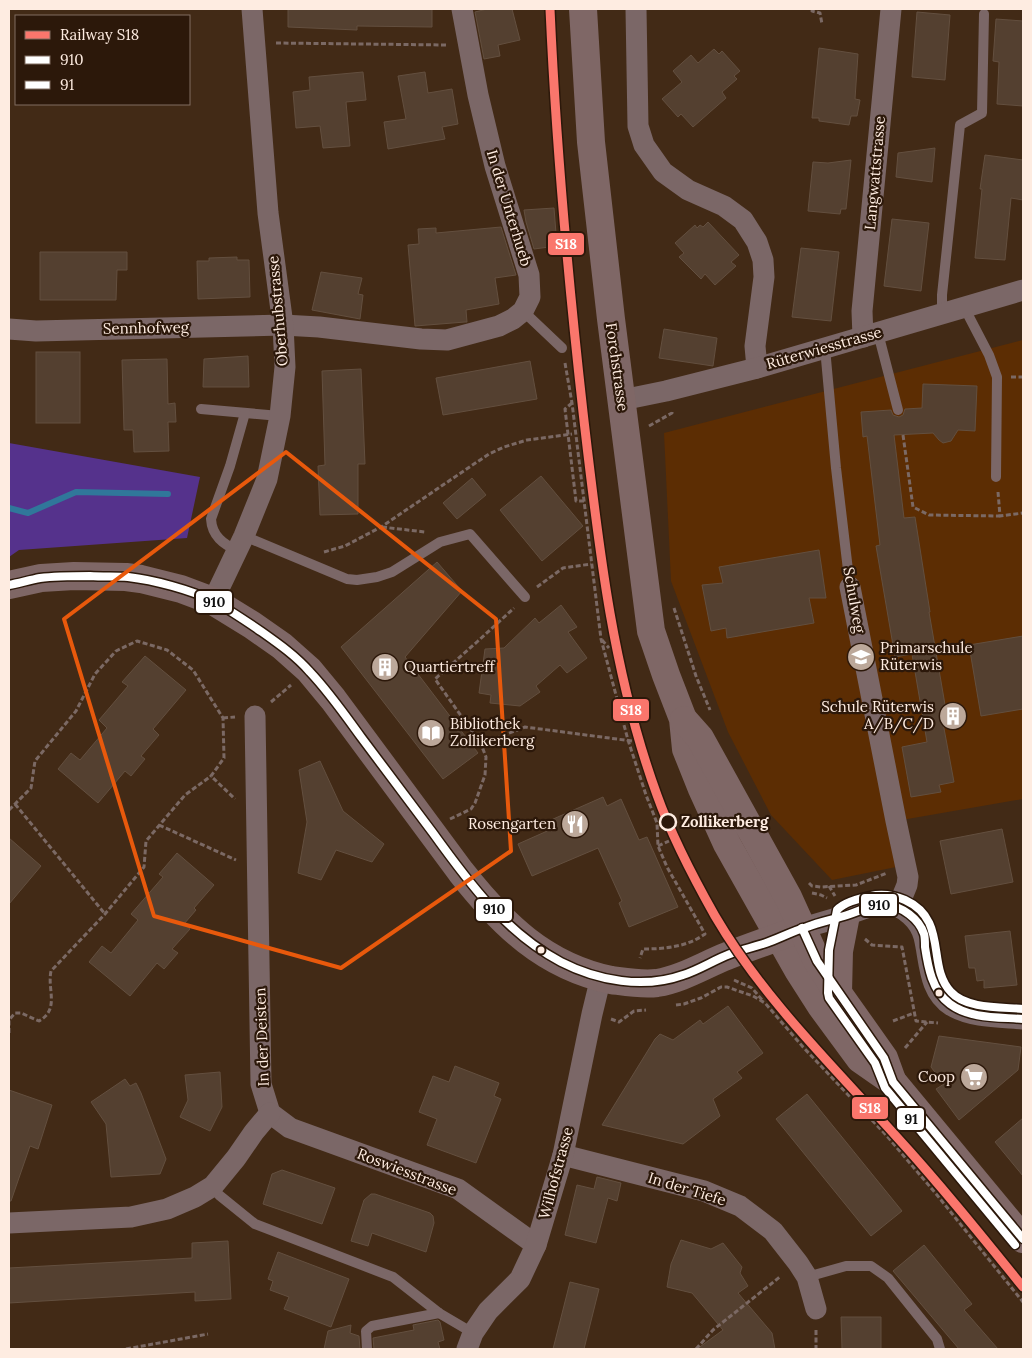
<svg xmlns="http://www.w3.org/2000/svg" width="1032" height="1358" viewBox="0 0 1032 1358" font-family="Lora,serif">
	<rect width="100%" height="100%" fill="#422a16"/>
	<path fill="#5c2d03" d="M 1023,340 L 1023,799 L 896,821 L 906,865 L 832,880 L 771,815 L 728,732 L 671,581 L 664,433 Z"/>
	<path fill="#55328c" d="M 9,443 L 200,477 L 187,538 L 19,550 L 9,557 Z"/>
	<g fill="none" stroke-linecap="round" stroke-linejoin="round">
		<path stroke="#30779a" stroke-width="6" d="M 9,508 L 28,513 L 76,492 L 168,494"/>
	</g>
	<g fill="#544030" stroke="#634f3f">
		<path d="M 288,9 L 432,9 L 432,27 L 357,26 L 357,30 L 288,27 Z"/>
		<path d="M 487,9 L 512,9 L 520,40 L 498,45 L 500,56 L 484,59 L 475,12 Z"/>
		<path d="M 917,12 L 950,15 L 945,80 L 912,77 Z"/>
		<path d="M 996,19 L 1023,21 L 1023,106 L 997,104 L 999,62 L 993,61 Z"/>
		<path d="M 819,48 L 858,54 L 855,99 L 860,100 L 857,116 L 851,116 L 849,125 L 819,121 L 819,118 L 812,118 Z"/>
		<path d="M 714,49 L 719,54 L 722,51 L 740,71 L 734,76 L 737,79 L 722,92 L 726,98 L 693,127 L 681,114 L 678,117 L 662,99 L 682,82 L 673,71 L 691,55 L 698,63 Z"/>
		<path d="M 363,72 L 366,100 L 346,102 L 350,146 L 323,148 L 320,126 L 296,128 L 293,92 L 310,90 L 309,77 Z"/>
		<path d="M 425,72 L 428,93 L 452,89 L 458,124 L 442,127 L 445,139 L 388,149 L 384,122 L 406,119 L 398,76 Z"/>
		<path d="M 935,148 L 932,182 L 896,177 L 898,153 Z"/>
		<path d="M 985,155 L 1023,160 L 1023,200 L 1011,198 L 1005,260 L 975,258 L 982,189 L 980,189 Z"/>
		<path d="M 851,160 L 846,209 L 841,209 L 840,214 L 808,211 L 813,162 L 828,163 Z"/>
		<path d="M 554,208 L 557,246 L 534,249 L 526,222 L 524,210 Z"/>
		<path d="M 892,219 L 929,223 L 921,291 L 884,286 Z"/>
		<path d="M 708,222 L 739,255 L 731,262 L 736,266 L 715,285 L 705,274 L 701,279 L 679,257 L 684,253 L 675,243 L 695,225 L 697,228 L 700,225 L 703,227 Z"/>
		<path d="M 501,227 L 516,275 L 495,278 L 499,304 L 466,310 L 467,322 L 465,322 L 415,326 L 408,245 L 419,244 L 418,229 L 436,228 L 436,233 Z"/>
		<path d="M 801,248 L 839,252 L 831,321 L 792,317 Z"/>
		<path d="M 40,252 L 127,252 L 127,270 L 117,270 L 116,300 L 40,300 Z"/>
		<path d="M 237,257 L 237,260 L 249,260 L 250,297 L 198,299 L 197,261 L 209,261 L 209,258 Z"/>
		<path d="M 321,272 L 362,278 L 358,294 L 363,295 L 360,319 L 312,310 Z"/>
		<path d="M 664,329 L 717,338 L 713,366 L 659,358 Z"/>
		<rect x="36" y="352" width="44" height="71"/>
		<path d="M 248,356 L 249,387 L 203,387 L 204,359 Z"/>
		<path d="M 167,359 L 168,404 L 175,403 L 176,422 L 168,422 L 169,451 L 134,452 L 133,430 L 124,430 L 122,360 Z"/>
		<path d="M 530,361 L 537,399 L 443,415 L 436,378 Z"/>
		<path d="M 361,369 L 365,464 L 358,464 L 358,514 L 320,515 L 318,466 L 325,465 L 322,371 Z"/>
		<path d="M 923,384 L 977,386 L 975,431 L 958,430 L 951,441 L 943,443 L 939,440 L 933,433 L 894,435 L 904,518 L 915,517 L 930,612 L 929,612 L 948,722 L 943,723 L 954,782 L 939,785 L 941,792 L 911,797 L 902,747 L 927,742 L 912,654 L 895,657 L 876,546 L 880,545 L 867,436 L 863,437 L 861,412 L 891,410 L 893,415 L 899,417 L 903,415 L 905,409 L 922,408 Z"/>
		<path d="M 541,476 L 583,526 L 542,561 L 500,510 Z"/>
		<path d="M 472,478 L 486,495 L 457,519 L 443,503 Z"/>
		<path d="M 819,550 L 826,598 L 809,598 L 814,623 L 727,638 L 726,628 L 711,631 L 702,585 L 723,583 L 719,567 Z"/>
		<path d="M 437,562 L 462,591 L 405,657 L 478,753 L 443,779 L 341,647 Z"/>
		<path d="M 561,605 L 577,627 L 568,632 L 587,658 L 567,673 L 560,665 L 536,686 L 540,692 L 520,706 L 490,703 L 491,695 L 479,693 L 485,649 L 504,648 L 535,618 L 539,623 Z"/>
		<path d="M 1023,636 L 1023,709 L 981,716 L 969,645 Z"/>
		<path d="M 145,656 L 186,690 L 153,729 L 159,735 L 141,756 L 145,759 L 131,776 L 125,771 L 98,803 L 58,769 L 71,753 L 80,760 L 107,728 L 99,720 L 128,686 L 122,682 Z"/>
		<path d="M 320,761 L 343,811 L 384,844 L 372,862 L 336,850 L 321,880 L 298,873 L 307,822 L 299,770 Z"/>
		<path d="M 603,797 L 607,806 L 621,799 L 639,840 L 647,837 L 678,907 L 629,927 L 619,903 L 622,901 L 598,848 L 532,876 L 518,844 L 554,828 L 551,820 Z"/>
		<path d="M 1002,829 L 1013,882 L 951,894 L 940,841 Z"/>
		<path d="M 9,838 L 41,866 L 9,904 Z"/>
		<path d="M 177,853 L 214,885 L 194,908 L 196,910 L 184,924 L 190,929 L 172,949 L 178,953 L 164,969 L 157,963 L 130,996 L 89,962 L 102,946 L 111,953 L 138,920 L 131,914 L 163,877 L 159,874 Z"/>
		<path d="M 1010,931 L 1017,985 L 984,988 L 984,980 L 977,981 L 975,968 L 969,968 L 965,936 Z"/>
		<path d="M 728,1006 L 763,1053 L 737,1072 L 742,1078 L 713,1099 L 720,1116 L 683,1144 L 602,1125 L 655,1039 L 660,1034 L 673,1040 L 700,1020 L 703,1024 Z"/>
		<path d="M 939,1036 L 1021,1047 L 1018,1070 L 959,1120 L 936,1089 L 944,1084 L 931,1067 Z"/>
		<path d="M 455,1066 L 499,1083 L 494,1096 L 501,1099 L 476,1163 L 427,1145 L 437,1119 L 419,1112 L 433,1076 L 449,1082 Z"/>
		<path d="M 220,1072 L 222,1107 L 210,1131 L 180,1117 L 188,1100 L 185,1075 Z"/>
		<path d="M 125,1079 L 130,1086 L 136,1083 L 141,1093 L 166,1159 L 160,1174 L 111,1177 L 106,1124 L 91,1102 Z"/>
		<path d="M 9,1090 L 52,1105 L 38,1149 L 30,1146 L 11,1201 L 9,1201 Z"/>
		<path d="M 807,1094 L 902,1211 L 871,1236 L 776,1119 Z"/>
		<path d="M 1023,1118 L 1023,1176 L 995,1142 Z"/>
		<path d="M 282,1170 L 335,1188 L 322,1224 L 263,1204 L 272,1174 Z"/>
		<path d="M 597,1177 L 621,1183 L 617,1201 L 608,1198 L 596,1243 L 565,1235 L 577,1185 L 594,1189 Z"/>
		<path d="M 371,1194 L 375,1194 L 430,1213 L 433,1216 L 434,1223 L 426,1252 L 372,1233 L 368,1246 L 351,1241 L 364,1200 Z"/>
		<path d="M 681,1240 L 711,1249 L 723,1243 L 742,1267 L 740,1273 L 748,1286 L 738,1293 L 772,1333 L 775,1349 L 697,1349 L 723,1330 L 692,1293 L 667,1287 L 671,1264 Z"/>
		<path d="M 228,1241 L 231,1299 L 195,1301 L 195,1292 L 9,1303 L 9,1268 L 192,1258 L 192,1243 Z"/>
		<path d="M 924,1245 L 972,1304 L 964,1310 L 998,1349 L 959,1349 L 893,1271 Z"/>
		<path d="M 278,1252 L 349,1279 L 331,1327 L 284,1309 L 289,1297 L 270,1290 L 273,1281 L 268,1279 Z"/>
		<path d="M 570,1282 L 599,1289 L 584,1349 L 553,1349 Z"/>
		<path d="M 841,1317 L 881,1317 L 881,1349 L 842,1349 Z"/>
		<path d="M 438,1320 L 440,1322 L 444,1340 L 438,1342 L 440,1349 L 374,1349 L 373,1338 L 414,1330 L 413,1325 Z"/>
		<path d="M 351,1325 L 350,1333 L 359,1336 L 360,1349 L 324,1349 L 328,1331 Z"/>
	</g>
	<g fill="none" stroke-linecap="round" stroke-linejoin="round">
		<g stroke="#7b6964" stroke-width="3" stroke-dasharray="5 2.5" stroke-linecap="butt">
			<path d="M 813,9 L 812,11 L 820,13 L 822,24"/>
			<path d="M 276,43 L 447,45"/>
			<path d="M 565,363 L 572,403 L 601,639 L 628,740 L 646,795 L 657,823 L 658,846 L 667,867 L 705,934 C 687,947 664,949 643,949 L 640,958"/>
			<path d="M 1011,377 L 1023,377"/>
			<path d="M 572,403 L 565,409 L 576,501 L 584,501"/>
			<path d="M 649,426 L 672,413 L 672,411"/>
			<path d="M 903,435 L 913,507 L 929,515 L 1000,516"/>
			<path d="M 998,492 L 1000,516 L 1023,513"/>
			<path d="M 382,527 L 425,532"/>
			<path d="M 324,552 L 345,546 L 381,527 L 471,466 L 489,454 L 504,447 L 527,440 L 572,434"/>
			<path d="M 537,587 L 563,568 L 591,564"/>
			<path d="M 674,608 L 696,676 L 710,710"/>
			<path d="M 602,640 L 609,648"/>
			<path d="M 271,702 L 291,685"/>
			<path d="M 223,718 L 235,717"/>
			<path d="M 481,744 L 525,727 L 632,741"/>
			<path d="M 15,804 L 105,914"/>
			<path d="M 9,810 L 31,788 L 35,761 L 76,711 L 95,674 L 116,651 L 137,641 L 167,650 L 193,670 L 223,718 L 224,758 L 211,776 L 235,799"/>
			<path d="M 450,819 L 471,809 L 475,803 L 485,775 L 486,757 L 481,744 L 435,679 L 478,641 L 514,608"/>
			<path d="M 159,825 L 236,860"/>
			<path d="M 658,846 L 669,841"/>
			<path d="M 809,883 L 812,886 L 821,887 L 856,885 L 887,873"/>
			<path d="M 829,886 L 835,896"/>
			<path d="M 812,893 L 821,895 L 827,898"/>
			<path d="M 865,939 L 872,945 L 902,947 L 916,1021 L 938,1023"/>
			<path d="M 734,980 L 752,988 L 763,1001"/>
			<path d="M 676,1005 L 684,1004 L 701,998 L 721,987 L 727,987 L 753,996 L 765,1003 L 803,1047 L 886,1135 L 937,1195 L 1023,1302"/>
			<path d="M 611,1019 L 619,1022 L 634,1011 L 646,1010"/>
			<path d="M 893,1021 L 914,1013"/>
			<path d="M 9,1033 L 9,1020 L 15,1013 L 21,1013 L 39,1021 C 60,1009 47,990 51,971 L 105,914 L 144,867 L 146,841 L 185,795 L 211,776"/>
			<path d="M 905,1048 L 927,1022"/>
			<path d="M 816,1330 L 816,1349"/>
			<path d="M 126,1349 L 208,1334"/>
			<path d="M 696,1349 L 713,1330 L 781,1276"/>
		</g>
		<g stroke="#7b6767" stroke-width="10">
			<path d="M 964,307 L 989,355 L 997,377 L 996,477"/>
			<path d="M 523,311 L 562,348"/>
			<path d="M 942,314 L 942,295 L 960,125 L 982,113 L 984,14"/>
			<path d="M 878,333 L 898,410"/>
			<path d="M 825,348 L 836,468 L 850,587"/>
			<path d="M 201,409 L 280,416"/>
			<path d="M 244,536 L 347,579 L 357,580 L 377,577 L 392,572 L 440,542 L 470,534 L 525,597"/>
			<path d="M 238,551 C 223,544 212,536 211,519 L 230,466 L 245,413"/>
			<path d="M 213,1186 L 219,1195 L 255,1224 L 393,1277 L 439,1313 L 473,1333"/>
			<path d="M 807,1277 L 846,1266 L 871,1266 L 888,1278 L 937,1339 L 940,1349"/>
			<path d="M 367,1349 L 366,1331 L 372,1326 L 439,1313"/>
		</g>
		<g stroke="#7b6767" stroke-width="21">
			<path d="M 636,9 L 638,126 L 644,145 L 663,172 L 688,190 L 724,206 L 743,220 L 757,242 L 763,260 L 764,277 L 755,346 L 757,368"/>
			<path d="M 9,329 L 36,331 L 283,325 L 319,327 L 421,339 L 447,340 L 499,326 L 513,319 L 523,311 L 530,297 L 529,275 L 495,166 L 478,95 L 462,9"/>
			<path d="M 863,337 L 862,311 L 891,9"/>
			<path d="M 622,400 L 666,391 L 757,368 L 1023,290"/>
			<path d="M 850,587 L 896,821 L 908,877 L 907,885 L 898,907"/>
			<path d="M 213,601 L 244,536 L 267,479 L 280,416 L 285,367 L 283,325 L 268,213 L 252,9"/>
			<path d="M 255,716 L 261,1084 L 270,1113"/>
			<path d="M 802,928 C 816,924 832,920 846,915 C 860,911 872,904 886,904 C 904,905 920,921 924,937 C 930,961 928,991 952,1006 C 973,1018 1000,1017 1023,1019"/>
			<path d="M 270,1113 L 290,1128 L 458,1189 L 536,1245"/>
			<path d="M 563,1155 L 704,1191 L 740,1206 L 773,1231 L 798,1263 L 807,1277 L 816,1309"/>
			<path d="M 9,1223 L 131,1217 L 167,1209 L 195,1197 L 213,1186 L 236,1158 L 254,1132 L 270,1113"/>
			<path d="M 467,1349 L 473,1333 L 488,1311 L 520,1279 L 536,1245 L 563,1155 L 592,1014 L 601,977"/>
		</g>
		<g stroke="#7f6766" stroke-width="28">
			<path d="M 583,9 L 591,142 L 611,319 L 651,631 L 666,675 L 683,719 L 686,749 L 702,789 L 727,844 L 798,970 L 821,1006 L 860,1059 L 893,1082 L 1023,1239"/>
			<path d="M 9,585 L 41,578 L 74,576 L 126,577 L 141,579 L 181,589 L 213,601 L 252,625 L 282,646 L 309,670 L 333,699 L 461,872 C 502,924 544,966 611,980 C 626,982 642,985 657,983 C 682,979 704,965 727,956 C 752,946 777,938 802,928"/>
			<path d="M 684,720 L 700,738 L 788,897 L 817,961 L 838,993 L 884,1058 L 892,1080"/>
			<path d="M 838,993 L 839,951 L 846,915"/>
		</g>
		<g stroke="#2c180a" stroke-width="11">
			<g id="bus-1">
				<path d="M 9,585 C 19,583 30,580 40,578 C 56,576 74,576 90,576 C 103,577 116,576 128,577 C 154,580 191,590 213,601 C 230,610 246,621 262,632 C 279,644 296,656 310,672 C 329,692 345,715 361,737 C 385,769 409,801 433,833 C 469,883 506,933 561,962 C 598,981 644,989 683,975 C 699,970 714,960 730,954 C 741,950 754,947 766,943 C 780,938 793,931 807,927 C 819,922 831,920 844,916 C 858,912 871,904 886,905 C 902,906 919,919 924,934 C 925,937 925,944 925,947 C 928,967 932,991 950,1004 C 970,1019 999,1017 1023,1019"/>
				<path d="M 802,928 L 817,961 L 884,1058 L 893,1082 L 1023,1239"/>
			</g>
		</g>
		<g stroke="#2c180a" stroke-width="11">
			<path id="bus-2" d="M 1015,1245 L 885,1088 L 875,1063 L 829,998 L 828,993 L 829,950 L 837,910 C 844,902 865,897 876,895 C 886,894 896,896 905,900 C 949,920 926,966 951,992 C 966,1009 1002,1007 1023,1009"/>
		</g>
		<use href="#bus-1" stroke="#fff" stroke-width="8"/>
		<use href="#bus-2" stroke="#fff" stroke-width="8"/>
		<g stroke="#2c180a" stroke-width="12">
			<path id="rail-1" d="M 550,9 C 556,144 568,278 583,412 C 598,541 612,672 657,795 C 672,837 693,877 715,916 C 763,998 832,1065 895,1135 C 940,1184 981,1235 1023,1287"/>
		</g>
		<use href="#rail-1" stroke="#fa766c" stroke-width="9"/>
	</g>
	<path fill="none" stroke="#e8590c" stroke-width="4" stroke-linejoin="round" d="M 286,452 L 496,619 L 511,851 L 341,968 L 154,916 L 64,619 Z"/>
	<defs>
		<g id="school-disc" transform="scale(1.4375)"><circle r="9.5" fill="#bca89a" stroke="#2c180a"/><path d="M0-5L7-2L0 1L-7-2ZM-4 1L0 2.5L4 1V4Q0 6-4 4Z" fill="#fff"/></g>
		<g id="building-disc" transform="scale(1.4375)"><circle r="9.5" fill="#bca89a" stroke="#2c180a"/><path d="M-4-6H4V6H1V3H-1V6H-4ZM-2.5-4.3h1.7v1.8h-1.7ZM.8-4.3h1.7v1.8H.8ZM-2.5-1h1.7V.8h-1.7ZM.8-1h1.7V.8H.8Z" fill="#fff"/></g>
		<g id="library-disc" transform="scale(1.4375)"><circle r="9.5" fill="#bca89a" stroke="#2c180a"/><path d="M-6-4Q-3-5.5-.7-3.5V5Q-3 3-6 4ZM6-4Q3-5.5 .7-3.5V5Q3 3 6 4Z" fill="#fff"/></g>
		<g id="restaurant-disc" transform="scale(1.4375)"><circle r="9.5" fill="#bca89a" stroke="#2c180a"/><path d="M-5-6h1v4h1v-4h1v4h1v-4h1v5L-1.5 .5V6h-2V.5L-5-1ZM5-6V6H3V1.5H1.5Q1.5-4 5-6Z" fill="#fff"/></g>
		<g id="supermarket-disc" transform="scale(1.4375)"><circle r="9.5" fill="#bca89a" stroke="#2c180a"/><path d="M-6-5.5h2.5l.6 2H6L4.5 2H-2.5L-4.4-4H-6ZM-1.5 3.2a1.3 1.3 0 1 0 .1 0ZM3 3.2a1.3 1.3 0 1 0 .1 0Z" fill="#fff"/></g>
	</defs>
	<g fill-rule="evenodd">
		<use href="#school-disc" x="861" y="657"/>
		<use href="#building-disc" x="385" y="667"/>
		<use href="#building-disc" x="953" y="716"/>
		<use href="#library-disc" x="431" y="733"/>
		<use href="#restaurant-disc" x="575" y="824"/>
		<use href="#supermarket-disc" x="974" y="1077"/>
	</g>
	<circle fill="#2c180a" stroke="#feece1" stroke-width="2.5" cx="668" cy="822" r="8"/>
	<g fill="#feece1" stroke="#2c180a" stroke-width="2">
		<circle cx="541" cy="950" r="4.5"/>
		<circle cx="939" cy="993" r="4.5"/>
	</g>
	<g text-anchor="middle" stroke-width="4.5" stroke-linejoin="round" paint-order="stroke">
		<g font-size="15" fill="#feece1" stroke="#2c180a">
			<text transform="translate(875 173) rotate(-85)" y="5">Langwattstrasse</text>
			<text transform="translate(509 208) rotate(73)" y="5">In der Unterhueb</text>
			<text transform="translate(278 311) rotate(-95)" y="5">Oberhubstrasse</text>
			<text transform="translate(146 328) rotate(-1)" y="5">Sennhofweg</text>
			<text transform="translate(824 348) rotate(-16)" y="5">Rüterwiesstrasse</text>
			<text transform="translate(617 367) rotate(82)" y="5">Forchstrasse</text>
			<text transform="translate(854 600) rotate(80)" y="5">Schulweg</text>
			<text transform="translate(262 1037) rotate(-92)" y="5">In der Deisten</text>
			<text transform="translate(407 1172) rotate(21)" y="5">Roswiesstrasse</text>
			<text transform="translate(556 1173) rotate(-75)" y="5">Wilhofstrasse</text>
			<text transform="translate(687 1189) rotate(17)" y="5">In der Tiefe</text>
		</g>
		<g font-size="15" fill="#feece1" stroke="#2c180a" text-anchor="start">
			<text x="880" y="653">Primarschule<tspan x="880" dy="17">Rüterwis</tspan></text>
			<text x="404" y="672">Quartiertreff</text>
			<text x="934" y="712" text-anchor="end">Schule Rüterwis<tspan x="934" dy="17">A/B/C/D</tspan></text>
			<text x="450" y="729">Bibliothek<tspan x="450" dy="17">Zollikerberg</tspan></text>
			<text x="556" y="829" text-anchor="end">Rosengarten</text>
			<text x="955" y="1082" text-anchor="end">Coop</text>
		</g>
		<g font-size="15" font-weight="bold" fill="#feece1" stroke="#2c180a" text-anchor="start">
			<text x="681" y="827">Zollikerberg</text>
		</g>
	</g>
	<g stroke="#2c180a" stroke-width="2">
		<rect x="547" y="232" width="38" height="24" rx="5" fill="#fa766c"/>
		<rect x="195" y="590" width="38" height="24" rx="5" fill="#fff"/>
		<rect x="612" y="698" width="38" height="24" rx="5" fill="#fa766c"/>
		<rect x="860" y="893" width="38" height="24" rx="5" fill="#fff"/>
		<rect x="475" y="898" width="38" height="24" rx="5" fill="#fff"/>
		<rect x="851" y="1096" width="38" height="24" rx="5" fill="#fa766c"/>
		<rect x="896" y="1107" width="29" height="24" rx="5" fill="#fff"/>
	</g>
	<g font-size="14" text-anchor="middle" font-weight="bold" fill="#fff">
		<text x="566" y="249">S18</text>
		<text x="631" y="715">S18</text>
		<text x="870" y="1113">S18</text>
	</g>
	<g font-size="14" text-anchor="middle" font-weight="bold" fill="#111">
		<text x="214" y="607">910</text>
		<text x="879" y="910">910</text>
		<text x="494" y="914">910</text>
		<text x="911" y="1124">91</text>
	</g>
	<rect width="1032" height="1358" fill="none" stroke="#feece1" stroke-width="20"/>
	<rect x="15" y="15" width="175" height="90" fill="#2c180a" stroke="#806d60"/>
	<rect x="25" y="31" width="25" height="8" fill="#fa766c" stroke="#806d60"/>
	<text x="60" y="40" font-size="15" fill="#feece1">Railway S18</text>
	<rect x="25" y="56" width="25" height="8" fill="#ffffff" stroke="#806d60"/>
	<text x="60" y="65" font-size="15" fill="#feece1">910</text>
	<rect x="25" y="81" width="25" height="8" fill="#ffffff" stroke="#806d60"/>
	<text x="60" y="90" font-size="15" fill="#feece1">91</text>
</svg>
